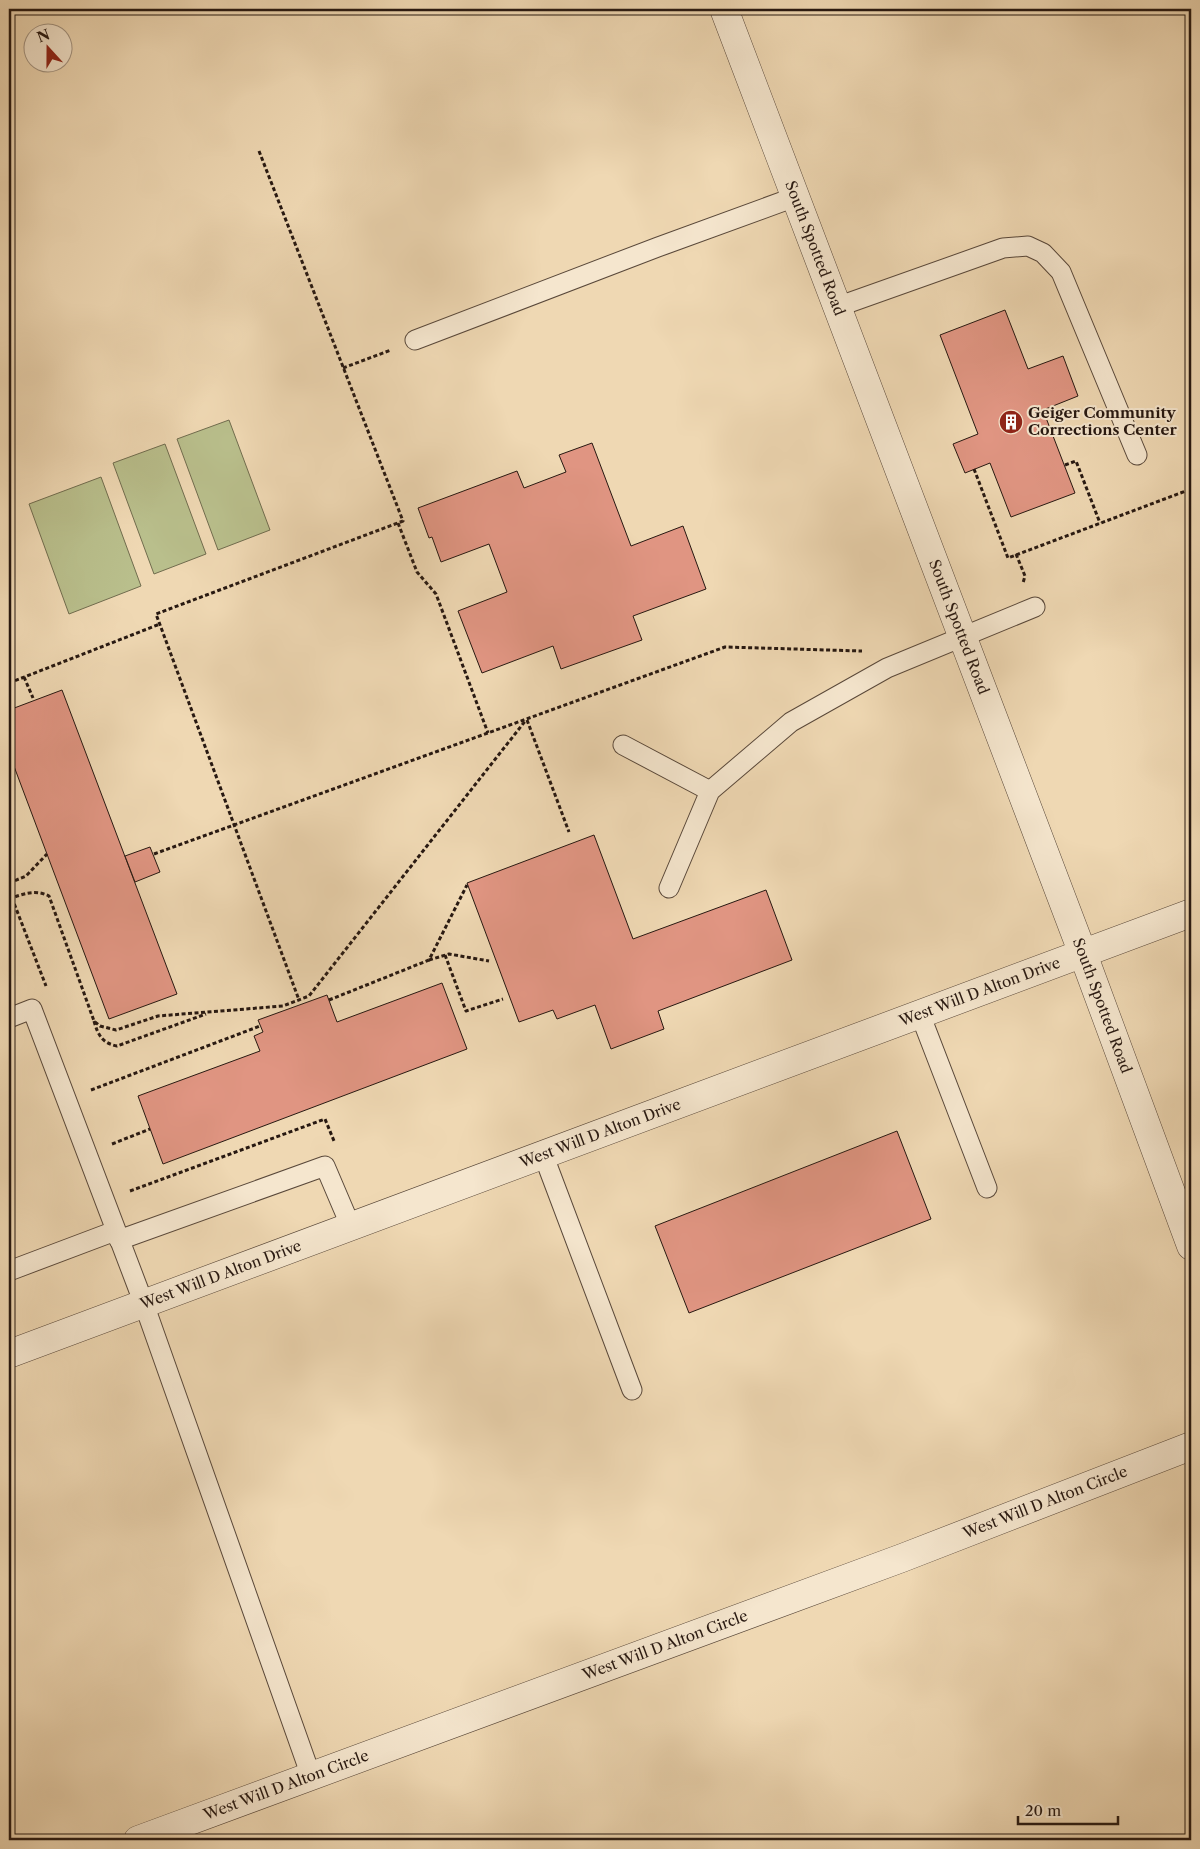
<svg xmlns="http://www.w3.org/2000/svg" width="1200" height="1849" viewBox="0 0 1200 1849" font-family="'Libre Caslon Text',serif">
	<rect width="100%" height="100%" fill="#efd8b3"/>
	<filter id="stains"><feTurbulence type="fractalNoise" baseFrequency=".004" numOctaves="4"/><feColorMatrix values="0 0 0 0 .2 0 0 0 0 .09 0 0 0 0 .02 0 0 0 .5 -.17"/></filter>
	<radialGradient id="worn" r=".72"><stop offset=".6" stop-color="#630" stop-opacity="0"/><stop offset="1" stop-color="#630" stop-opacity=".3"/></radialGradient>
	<g fill="#b9bf8c" stroke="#706c4e">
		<path d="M 229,420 L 270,530 L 218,550 L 177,439 Z"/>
		<path d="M 165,444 L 206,554 L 154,574 L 113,463 Z"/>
		<path d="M 101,477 L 141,586 L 69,614 L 29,504 Z"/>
	</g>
	<g fill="#e09582" stroke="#271811">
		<path d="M 1005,310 L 1028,369 L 1063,356 L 1078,396 L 1043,410 L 1075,493 L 1011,517 L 990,463 L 965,473 L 953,444 L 978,434 L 940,335 Z"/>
		<path d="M 592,443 L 631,546 L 683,526 L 706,589 L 633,616 L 642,640 L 628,645 L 561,669 L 553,646 L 482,673 L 458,611 L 507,592 L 489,544 L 441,562 L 432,537 L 429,538 L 418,508 L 517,471 L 524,488 L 566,472 L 559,455 Z"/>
		<path d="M 62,690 L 177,994 L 109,1019 L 9,753 L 9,710 Z"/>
		<path d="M 594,835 L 633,939 L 766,890 L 792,960 L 658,1011 L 664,1029 L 611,1049 L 595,1005 L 557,1019 L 553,1010 L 519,1022 L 467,883 Z"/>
		<path d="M 150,847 L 160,872 L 135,882 L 125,856 Z"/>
		<path d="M 442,983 L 467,1049 L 163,1164 L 138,1096 L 260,1051 L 254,1036 L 263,1032 L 258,1020 L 327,995 L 337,1022 Z"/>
		<path d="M 897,1131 L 931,1219 L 689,1313 L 655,1226 Z"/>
	</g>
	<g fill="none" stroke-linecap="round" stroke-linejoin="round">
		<g stroke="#59483a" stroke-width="21">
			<g id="lane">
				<path d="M 837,307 L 1003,248 L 1028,246 L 1043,253 L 1061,272 L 1137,455"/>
				<path d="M 415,340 L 658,247 L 795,197"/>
				<path d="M 623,745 L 710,791"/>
				<path d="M 669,888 L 710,791 L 791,722 L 887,668 L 1035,607"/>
				<path d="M 920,1014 L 987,1188"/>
				<path d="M 9,1018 L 32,1009 L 144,1304 L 311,1776"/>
				<path d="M 543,1154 L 632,1390"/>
				<path d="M 119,1240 L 325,1166 L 351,1227"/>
				<path d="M 9,1271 L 115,1231"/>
			</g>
		</g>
		<g stroke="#59483a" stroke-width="29">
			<g id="street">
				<path id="s1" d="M 724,9 L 1083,954 L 1191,1246"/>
				<path id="s2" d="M 9,1354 L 1191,913"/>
				<path id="s3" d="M 138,1840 L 902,1558 L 1191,1446"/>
			</g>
		</g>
		<g stroke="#271811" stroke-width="3" stroke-dasharray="4 2.5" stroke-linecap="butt">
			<path d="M 259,151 L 403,521 L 156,614 L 299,1000"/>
			<path d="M 343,368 L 391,350"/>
			<path d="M 1065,465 L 1076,461 L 1100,523"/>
			<path d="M 974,469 L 1008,558 L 1191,489"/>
			<path d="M 398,523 L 417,572 L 436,594 L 488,733"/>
			<path d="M 1016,554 L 1025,576 L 1023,583"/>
			<path d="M 24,677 L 33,698"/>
			<path d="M 9,683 L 160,624"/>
			<path d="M 527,720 L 569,832"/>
			<path d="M 154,854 L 725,647 L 862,651"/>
			<path d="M 9,883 L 26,876 L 47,854"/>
			<path d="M 12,898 L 46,986"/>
			<path d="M 9,899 C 23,894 35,889 49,896 L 94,1021 L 100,1026 L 116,1030 L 158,1016 L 283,1006 L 309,996 L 526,720"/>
			<path d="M 445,955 L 466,1011 L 503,999"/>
			<path d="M 429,960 L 449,954 L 489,961"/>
			<path d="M 329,1000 L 429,960 L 467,885"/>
			<path d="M 94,1021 C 98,1035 102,1043 117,1046 L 206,1014"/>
			<path d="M 91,1090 L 260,1026"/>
			<path d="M 112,1144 L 150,1129"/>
			<path d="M 130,1191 L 325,1119 L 334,1141"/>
		</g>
		<use href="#lane" stroke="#f5e6ce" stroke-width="19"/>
		<use href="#street" stroke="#f5e6ce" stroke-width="28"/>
	</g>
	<defs>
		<g id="building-disc" transform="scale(1.25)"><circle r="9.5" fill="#8f2418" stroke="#f5e6ce"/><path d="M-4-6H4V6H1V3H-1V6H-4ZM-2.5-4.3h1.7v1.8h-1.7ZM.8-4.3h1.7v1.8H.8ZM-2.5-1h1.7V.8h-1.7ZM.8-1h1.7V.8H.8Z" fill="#fff"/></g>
	</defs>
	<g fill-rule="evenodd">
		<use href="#building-disc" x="1011" y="422"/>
	</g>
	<g text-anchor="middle" stroke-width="4" stroke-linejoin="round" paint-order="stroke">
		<g font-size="15" fill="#271811" stroke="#f5e6ce">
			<text dy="5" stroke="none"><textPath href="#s1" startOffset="256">South Spotted Road</textPath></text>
			<text dy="5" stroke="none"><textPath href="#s1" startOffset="661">South Spotted Road</textPath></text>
			<text dy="5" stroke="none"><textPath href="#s2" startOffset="1036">West Will D Alton Drive</textPath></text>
			<text dy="5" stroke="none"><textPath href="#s1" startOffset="1066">South Spotted Road</textPath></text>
			<text dy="5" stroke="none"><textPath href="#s2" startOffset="631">West Will D Alton Drive</textPath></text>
			<text dy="5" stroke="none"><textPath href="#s2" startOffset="226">West Will D Alton Drive</textPath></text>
			<text dy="5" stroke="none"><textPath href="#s3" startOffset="968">West Will D Alton Circle</textPath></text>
			<text dy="5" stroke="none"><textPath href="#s3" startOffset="562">West Will D Alton Circle</textPath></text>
			<text dy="5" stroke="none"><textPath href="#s3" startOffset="158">West Will D Alton Circle</textPath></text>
		</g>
		<g font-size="15" font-weight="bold" fill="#271811" stroke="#f5e6ce" text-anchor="start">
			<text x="1028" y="418">Geiger Community<tspan x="1028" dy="17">Corrections Center</tspan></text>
		</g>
	</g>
	<rect width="1200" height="1849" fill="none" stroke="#efd8b3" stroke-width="30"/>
	<rect x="10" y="10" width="1180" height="1829" fill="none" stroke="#271811" stroke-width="2.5"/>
	<rect x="15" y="15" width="1170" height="1819" fill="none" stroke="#271811"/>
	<g transform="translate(48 48) rotate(339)"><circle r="24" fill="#f5e6ce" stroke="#a39482"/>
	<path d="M0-4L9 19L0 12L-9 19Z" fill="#8f2418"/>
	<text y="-8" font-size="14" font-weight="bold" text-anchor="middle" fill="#271811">N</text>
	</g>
	<path d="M1018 1816v8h100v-8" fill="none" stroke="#271811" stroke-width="2.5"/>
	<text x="1025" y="1816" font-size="15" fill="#271811" stroke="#f5e6ce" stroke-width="4" paint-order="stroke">20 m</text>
	<rect width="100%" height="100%" filter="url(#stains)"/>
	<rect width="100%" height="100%" fill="url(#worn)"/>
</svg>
